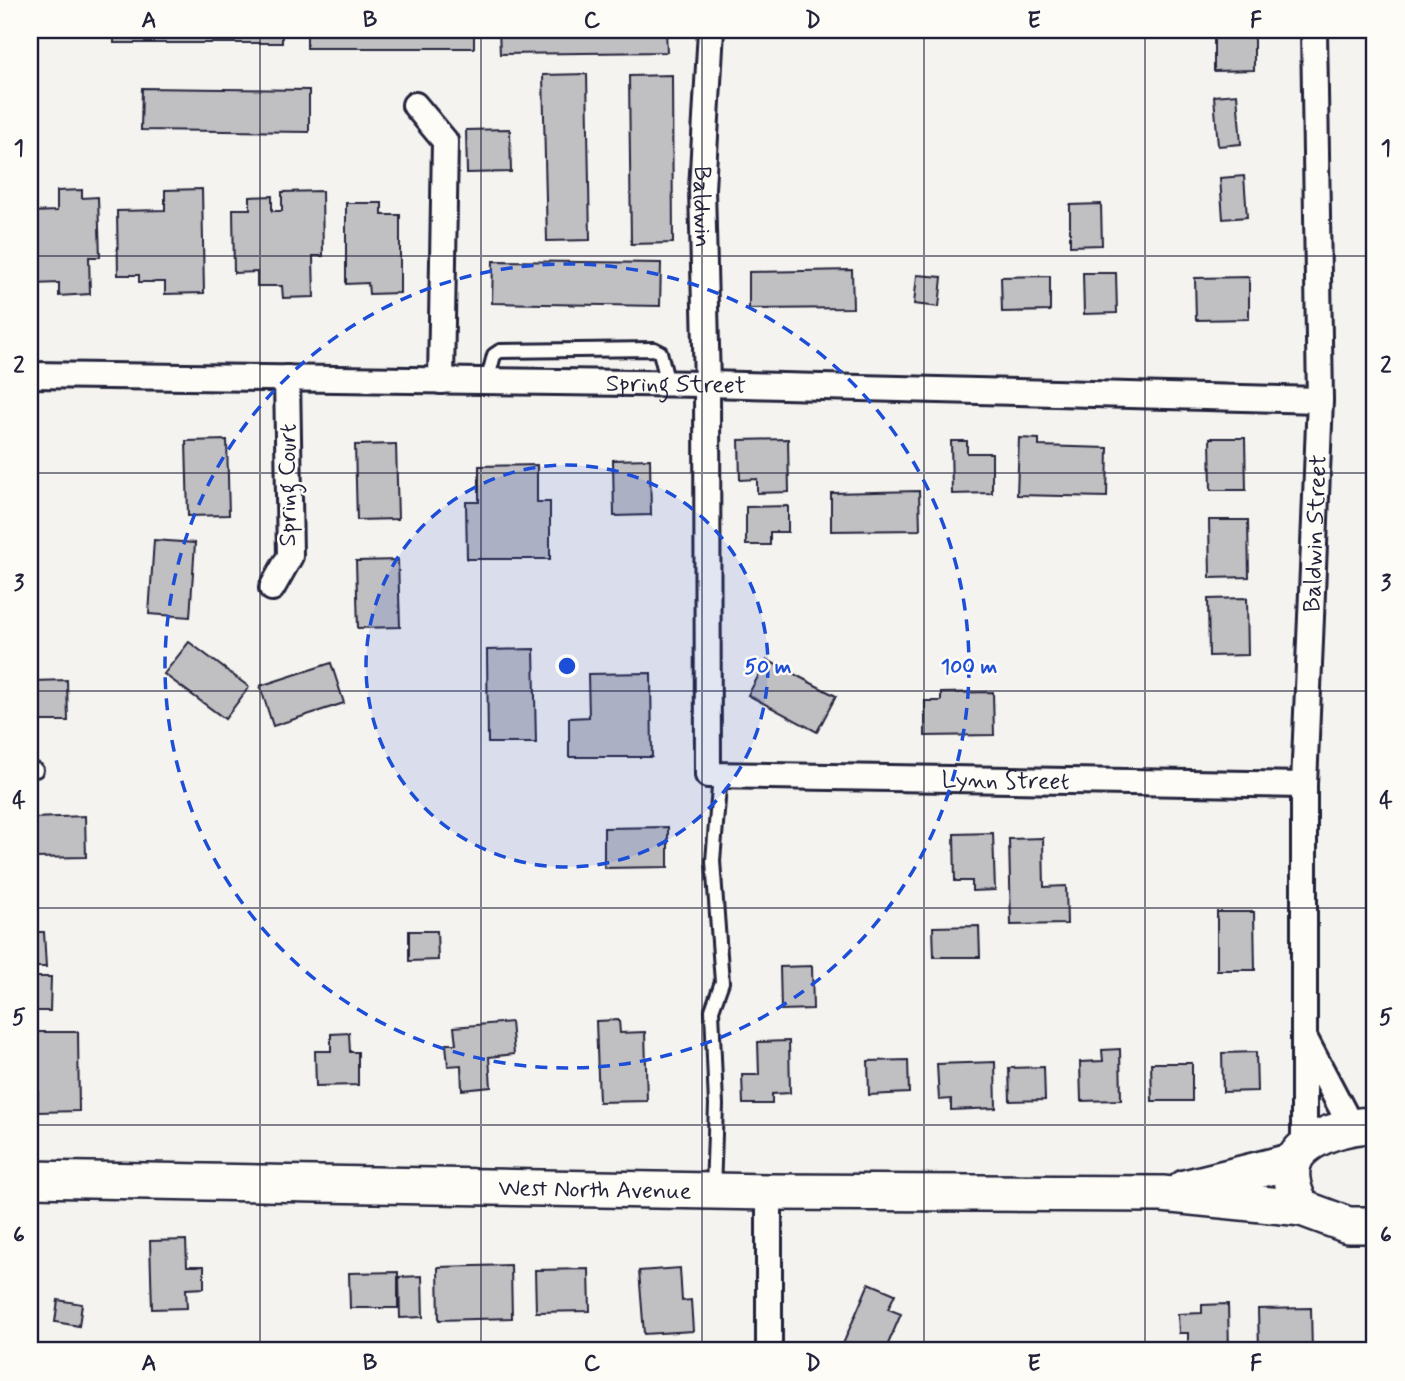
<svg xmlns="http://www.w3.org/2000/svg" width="1405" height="1381" viewBox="0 0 1405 1381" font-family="Mynerve,sans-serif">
	<rect width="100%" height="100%" fill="#f4f3ef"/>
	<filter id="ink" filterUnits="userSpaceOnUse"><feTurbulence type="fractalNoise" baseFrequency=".0143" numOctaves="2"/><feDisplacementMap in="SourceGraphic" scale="14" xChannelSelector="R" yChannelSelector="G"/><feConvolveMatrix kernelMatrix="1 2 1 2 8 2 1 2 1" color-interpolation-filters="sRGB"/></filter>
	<g filter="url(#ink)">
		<g fill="#c0bfc2" stroke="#22223b" stroke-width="2">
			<rect x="114" y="30" width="168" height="13"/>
			<rect x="307" y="30" width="167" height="18"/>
			<path d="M 499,30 L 666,30 L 667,52 L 500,54 Z"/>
			<path d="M 1214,30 L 1254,30 L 1254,70 L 1214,71 Z"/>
			<path d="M 587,74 L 590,240 L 547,241 L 543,75 Z"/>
			<path d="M 672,75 L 673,243 L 631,244 L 629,76 Z"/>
			<path d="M 142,88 L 309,90 L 309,132 L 141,130 Z"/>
			<path d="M 1237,94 L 1241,144 L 1218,146 L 1214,96 Z"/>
			<path d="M 510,129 L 511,172 L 467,173 L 466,130 Z"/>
			<path d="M 1244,176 L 1247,217 L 1223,219 L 1220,178 Z"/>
			<path d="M 202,189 L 204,293 L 165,294 L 165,282 L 139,282 L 139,275 L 118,275 L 117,211 L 165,210 L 165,190 Z"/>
			<path d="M 82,190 L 82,198 L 98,197 L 100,257 L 89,257 L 90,294 L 59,296 L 59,283 L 33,284 L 33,274 L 30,274 L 30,212 L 57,211 L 57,191 Z"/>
			<path d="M 322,191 L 323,256 L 313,256 L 314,297 L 283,298 L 282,286 L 257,286 L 257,272 L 234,273 L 233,209 L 250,209 L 250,197 L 272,196 L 272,211 L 282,211 L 282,192 Z"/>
			<path d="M 346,203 L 382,203 L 382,215 L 400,215 L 400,293 L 369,294 L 368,283 L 346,284 Z"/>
			<path d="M 1101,204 L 1102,245 L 1070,246 L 1070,205 Z"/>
			<path d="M 493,261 L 661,263 L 660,306 L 492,303 Z"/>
			<path d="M 852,270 L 853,308 L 749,309 L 749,272 Z"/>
			<path d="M 1083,273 L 1116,273 L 1117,313 L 1084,314 Z"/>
			<path d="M 917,275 L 942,277 L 939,307 L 914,304 Z"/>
			<path d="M 1050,276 L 1050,311 L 1002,312 L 1001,277 Z"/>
			<path d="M 1249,277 L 1249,319 L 1196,320 L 1195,278 Z"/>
			<path d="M 1019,438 L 1039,439 L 1039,446 L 1108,448 L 1107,497 L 1017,495 Z"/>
			<path d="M 1210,438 L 1245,438 L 1246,490 L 1211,490 Z"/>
			<path d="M 788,439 L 789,492 L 757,493 L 757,479 L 740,480 L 739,440 Z"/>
			<path d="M 227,440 L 229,515 L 188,516 L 186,441 Z"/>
			<path d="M 951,441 L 967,441 L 967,453 L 992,453 L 992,493 L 952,494 Z"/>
			<path d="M 396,444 L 398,519 L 357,520 L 355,445 Z"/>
			<path d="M 650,459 L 651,515 L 614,516 L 613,460 Z"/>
			<path d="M 537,465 L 537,502 L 550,502 L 550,559 L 467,559 L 466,502 L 479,502 L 479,466 Z"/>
			<path d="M 919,491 L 920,530 L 831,531 L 831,493 Z"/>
			<path d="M 788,506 L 788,532 L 770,532 L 770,545 L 746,545 L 746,507 Z"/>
			<path d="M 1209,520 L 1248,520 L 1249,577 L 1210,578 Z"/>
			<path d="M 154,540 L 195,543 L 190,617 L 149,614 Z"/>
			<path d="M 398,560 L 400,627 L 358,628 L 356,561 Z"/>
			<path d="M 1247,598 L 1248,655 L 1209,656 L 1208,599 Z"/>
			<path d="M 189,642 L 249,687 L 225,719 L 164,674 Z"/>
			<path d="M 534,649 L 536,743 L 488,743 L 487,650 Z"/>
			<path d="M 767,660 L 836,696 L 817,732 L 748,695 Z"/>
			<path d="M 331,663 L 344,703 L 273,726 L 260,686 Z"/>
			<path d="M 651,673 L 652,757 L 569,757 L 569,718 L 589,717 L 588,674 Z"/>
			<path d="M 67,680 L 68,721 L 34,721 L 33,681 Z"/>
			<path d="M 993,692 L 994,735 L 925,736 L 925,701 L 941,701 L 941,693 Z"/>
			<path d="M 85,816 L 86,857 L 34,858 L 33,818 Z"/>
			<path d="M 668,827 L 668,867 L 604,868 L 604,828 Z"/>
			<path d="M 993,833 L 995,890 L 972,891 L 972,881 L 955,881 L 954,834 Z"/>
			<path d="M 1043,838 L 1044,887 L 1066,886 L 1067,924 L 1011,925 L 1009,839 Z"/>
			<path d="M 1217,912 L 1254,912 L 1255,970 L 1217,970 Z"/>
			<path d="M 979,926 L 980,957 L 934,957 L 933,927 Z"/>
			<path d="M 409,931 L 437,931 L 438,960 L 409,961 Z"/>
			<path d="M 30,932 L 44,932 L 46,967 L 30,967 Z"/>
			<path d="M 812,966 L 813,1009 L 781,1010 L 780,967 Z"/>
			<path d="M 30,977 L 51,977 L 50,1011 L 30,1011 Z"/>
			<path d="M 619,1020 L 620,1033 L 645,1032 L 647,1101 L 599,1102 L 596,1021 Z"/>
			<path d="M 511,1022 L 514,1054 L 489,1057 L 491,1087 L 462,1090 L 461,1065 L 448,1066 L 446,1044 L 456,1044 L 454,1027 Z"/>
			<path d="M 30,1032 L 78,1032 L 79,1111 L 38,1112 L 38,1070 L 30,1070 Z"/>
			<path d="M 349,1033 L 350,1052 L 358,1052 L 358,1085 L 316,1086 L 315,1051 L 331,1051 L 331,1034 Z"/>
			<path d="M 789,1041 L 790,1093 L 772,1094 L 772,1104 L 743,1104 L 742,1075 L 759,1075 L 758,1042 Z"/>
			<path d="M 1120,1049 L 1121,1100 L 1081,1101 L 1080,1062 L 1103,1061 L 1102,1050 Z"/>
			<path d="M 1256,1052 L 1257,1091 L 1223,1092 L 1222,1053 Z"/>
			<path d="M 908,1060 L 909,1093 L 869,1095 L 868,1061 Z"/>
			<path d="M 995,1062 L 996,1108 L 951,1110 L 951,1099 L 939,1100 L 937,1064 Z"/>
			<path d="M 1151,1063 L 1192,1063 L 1192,1101 L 1152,1101 Z"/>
			<path d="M 1044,1067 L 1045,1100 L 1010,1101 L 1009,1068 Z"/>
			<path d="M 186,1240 L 187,1266 L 204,1266 L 204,1288 L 186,1289 L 187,1308 L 152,1309 L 150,1241 Z"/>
			<path d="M 511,1265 L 512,1318 L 439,1320 L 438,1267 Z"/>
			<path d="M 680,1268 L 682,1301 L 691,1300 L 693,1331 L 644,1334 L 639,1271 Z"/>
			<path d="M 589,1269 L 590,1311 L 536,1312 L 535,1270 Z"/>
			<path d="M 398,1272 L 398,1308 L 350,1308 L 349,1273 Z"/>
			<path d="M 422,1276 L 423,1317 L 400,1318 L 399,1277 Z"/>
			<path d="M 869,1283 L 895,1294 L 888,1309 L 901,1314 L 885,1351 L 840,1351 Z"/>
			<path d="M 30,1288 L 36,1288 L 37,1323 L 30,1324 Z"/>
			<path d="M 58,1300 L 82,1304 L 79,1326 L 55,1322 Z"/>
			<path d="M 1228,1304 L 1229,1351 L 1188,1351 L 1188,1333 L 1179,1333 L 1178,1314 L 1202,1313 L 1202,1305 Z"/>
			<path d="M 1311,1308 L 1312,1351 L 1259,1351 L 1258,1309 Z"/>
		</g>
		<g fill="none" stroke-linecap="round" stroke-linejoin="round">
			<g stroke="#22223b" stroke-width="18">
				<g id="lane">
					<path d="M 487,382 L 494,355 L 500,351 L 654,349 L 660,352 L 668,384"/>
					<path d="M 30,770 L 36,770"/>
					<path d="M 713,1191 L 716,1105 L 712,1010 L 722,982 L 713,861 L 720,775"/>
				</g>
			</g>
			<g stroke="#22223b" stroke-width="30">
				<g id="street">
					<path id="s1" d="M 711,30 L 702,189 L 707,384 L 708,775 L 1304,785"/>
					<path d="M 415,105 L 445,141 L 441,381"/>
					<path id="s2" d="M 30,375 L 707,384 L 1320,400"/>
					<path d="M 272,588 L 290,556 L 287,378"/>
					<path id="s3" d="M 1304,1037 L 1304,785 L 1320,400 L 1314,30"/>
					<path d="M 1304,1147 L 1304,1037 L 1352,1128"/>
					<path d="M 769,1351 L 769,1192"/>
				</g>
			</g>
			<g stroke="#22223b" stroke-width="40">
				<g id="secondary">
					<path id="s4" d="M 30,1179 L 769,1192 L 1162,1194 L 1302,1208 L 1348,1225 L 1375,1225"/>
					<path d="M 1185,1188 L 1294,1161"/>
					<path d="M 1302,1208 C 1295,1195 1288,1177 1294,1161 C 1303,1137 1353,1123 1375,1126"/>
				</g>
			</g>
			<use href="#lane" stroke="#fdfcf7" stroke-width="12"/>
			<use href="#street" stroke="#fdfcf7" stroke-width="24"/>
			<use href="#secondary" stroke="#fdfcf7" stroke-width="35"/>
		</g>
	</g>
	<path fill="none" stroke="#22223b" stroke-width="2" stroke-opacity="0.55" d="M 260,30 L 260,1351M 481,30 L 481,1351M 702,30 L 702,1351M 924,30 L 924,1351M 1145,30 L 1145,1351M 30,256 L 1375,256M 30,473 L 1375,473M 30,691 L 1375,691M 30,908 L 1375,908M 30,1125 L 1375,1125"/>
	<circle cx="567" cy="666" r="201" fill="#1d4ed8" fill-opacity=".12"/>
	<g fill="none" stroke="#1d4ed8" stroke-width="3.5" stroke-dasharray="12 9">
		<circle cx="567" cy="666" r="201"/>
		<circle cx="567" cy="666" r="402"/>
	</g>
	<g text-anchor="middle" stroke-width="5" stroke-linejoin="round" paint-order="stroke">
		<g font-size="24" fill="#22223b" stroke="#fdfcf7">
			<text dy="8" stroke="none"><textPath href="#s1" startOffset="177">Baldwin</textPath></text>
			<text dy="8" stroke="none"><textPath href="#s2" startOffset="646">Spring Street</textPath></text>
			<text transform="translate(287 485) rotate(-90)" y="8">Spring Court</text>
			<text dy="8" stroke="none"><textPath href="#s3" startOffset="504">Baldwin Street</textPath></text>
			<text dy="8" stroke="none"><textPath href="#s1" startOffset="1043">Lynn Street</textPath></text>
			<text dy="8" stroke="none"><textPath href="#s4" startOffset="565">West North Avenue</textPath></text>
		</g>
	</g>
	<circle cx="567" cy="666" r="10" fill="#1d4ed8" stroke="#fdfcf7" stroke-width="3.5"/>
	<g font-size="21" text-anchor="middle" font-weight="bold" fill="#1d4ed8" stroke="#fdfcf7" stroke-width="5" stroke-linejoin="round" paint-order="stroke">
		<text x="768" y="673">50 m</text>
		<text x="969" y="673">100 m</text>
	</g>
	<rect width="1405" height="1381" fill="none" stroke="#fdfcf7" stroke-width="77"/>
	<rect x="38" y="38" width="1328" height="1304" fill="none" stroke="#22223b" stroke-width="2.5"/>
	<g font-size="23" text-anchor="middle" font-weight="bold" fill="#22223b">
		<text x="149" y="27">A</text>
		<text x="370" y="27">B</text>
		<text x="592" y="27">C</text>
		<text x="813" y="27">D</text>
		<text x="1034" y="27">E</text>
		<text x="1256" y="27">F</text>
		<text x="19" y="155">1</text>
		<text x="1386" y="155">1</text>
		<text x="19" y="372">2</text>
		<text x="1386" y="372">2</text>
		<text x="19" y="590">3</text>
		<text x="1386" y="590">3</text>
		<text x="19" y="807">4</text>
		<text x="1386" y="807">4</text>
		<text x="19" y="1024">5</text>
		<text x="1386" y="1024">5</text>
		<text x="19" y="1242">6</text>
		<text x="1386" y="1242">6</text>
		<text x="149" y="1370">A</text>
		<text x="370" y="1370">B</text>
		<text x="592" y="1370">C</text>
		<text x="813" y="1370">D</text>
		<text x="1034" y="1370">E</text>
		<text x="1256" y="1370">F</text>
	</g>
</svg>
